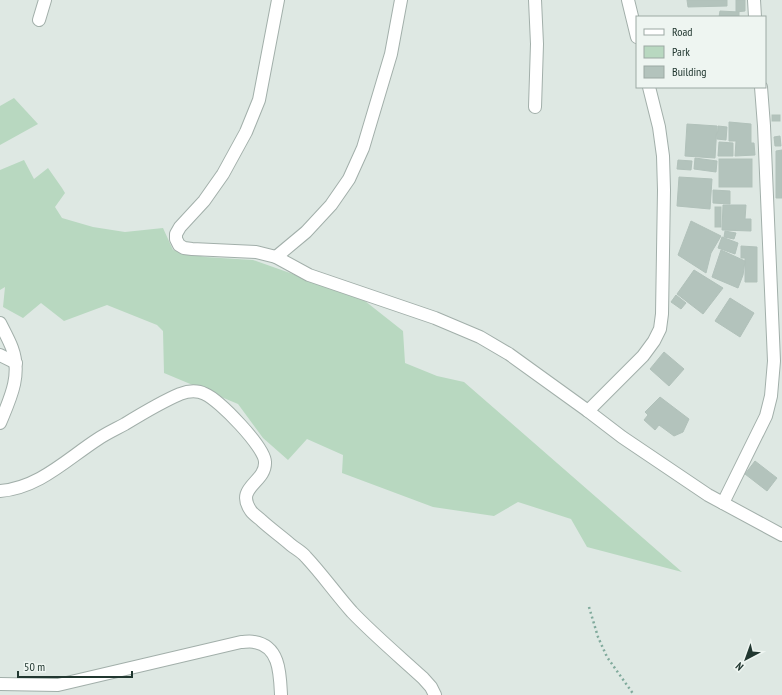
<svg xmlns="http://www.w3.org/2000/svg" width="782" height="695" viewBox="0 0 782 695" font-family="'PT Sans Narrow',sans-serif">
	<rect width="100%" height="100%" fill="#dee8e3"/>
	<g fill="#b8d8c0">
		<path d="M 14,98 L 38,124 L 0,145 L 0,106 Z"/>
		<path d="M 24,160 L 34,179 L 48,168 L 62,188 L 65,193 L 55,207 L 62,218 L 93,227 L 125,232 L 163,228 L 173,250 L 205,257 L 253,260 L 307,279 L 365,301 L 403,331 L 405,363 L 437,376 L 464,382 L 682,572 L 587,547 L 571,519 L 518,502 L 494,516 L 433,507 L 342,473 L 343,455 L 307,439 L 288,460 L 263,438 L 238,404 L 164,373 L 163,331 L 157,325 L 107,305 L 64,321 L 41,303 L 23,318 L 3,307 L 5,287 L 0,290 L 0,170 Z"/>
	</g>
	<g fill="#b3c3bc" stroke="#b1c1ba">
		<path d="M 687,0 L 727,0 L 727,6 L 688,7 Z"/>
		<path d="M 736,0 L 745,0 L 745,11 L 736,12 Z"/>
		<path d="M 720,11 L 739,12 L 739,17 L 719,17 Z"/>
		<rect x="772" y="115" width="8" height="6"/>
		<path d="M 729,122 L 751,124 L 751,143 L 754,143 L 755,155 L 735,156 L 736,141 L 729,141 Z"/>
		<path d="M 687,124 L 717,126 L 715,158 L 685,156 Z"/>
		<path d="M 718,126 L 727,127 L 726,140 L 717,139 Z"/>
		<path d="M 780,136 L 781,146 L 775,146 L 774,137 Z"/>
		<path d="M 719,142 L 733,143 L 733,156 L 718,156 Z"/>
		<path d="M 782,150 L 782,198 L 776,198 L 776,151 Z"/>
		<path d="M 695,158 L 717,161 L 716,172 L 694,169 Z"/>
		<rect x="719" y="159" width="33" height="28"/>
		<path d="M 678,160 L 692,161 L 691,170 L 677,169 Z"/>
		<path d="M 679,177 L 712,179 L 710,209 L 677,206 Z"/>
		<path d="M 713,190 L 730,191 L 730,204 L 713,203 Z"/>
		<path d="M 723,205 L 746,205 L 745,219 L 751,219 L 751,231 L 722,230 Z"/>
		<rect x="715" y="207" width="6" height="20"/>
		<path d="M 691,221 L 721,236 L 711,253 L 706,273 L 678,255 Z"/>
		<path d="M 725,231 L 736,233 L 734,239 L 724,237 Z"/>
		<path d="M 722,237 L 738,243 L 735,254 L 718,248 Z"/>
		<path d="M 741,246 L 757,247 L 757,282 L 745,282 L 745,258 L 741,258 Z"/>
		<path d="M 721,250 L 745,261 L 743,275 L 738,288 L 712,277 Z"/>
		<path d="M 694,270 L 723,288 L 703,314 L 677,294 Z"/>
		<path d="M 676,295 L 686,303 L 681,309 L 671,302 Z"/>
		<path d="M 730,298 L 754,313 L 740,337 L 715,321 Z"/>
		<path d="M 664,352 L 684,369 L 669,386 L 650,369 Z"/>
		<path d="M 660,397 L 689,419 L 683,432 L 674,436 L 659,425 L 655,430 L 644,420 L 648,415 L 645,412 Z"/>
		<path d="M 755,461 L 777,478 L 767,491 L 745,474 Z"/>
	</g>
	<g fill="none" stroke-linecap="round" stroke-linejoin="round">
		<g stroke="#a2afaa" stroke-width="14">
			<g id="minor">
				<path d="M 278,0 L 259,100 L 246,132 L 223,174 L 204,201 L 180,227 L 176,234 L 176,239 L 179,245 L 184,248 L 192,249 L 256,252 L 276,257 L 309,275 L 435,318 L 480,337 L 509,354 L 588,411 L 622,437 L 708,495 L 782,535"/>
				<path d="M 628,0 L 637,37"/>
				<path d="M 754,0 L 755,17"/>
				<path d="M 39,20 L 45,0"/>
				<path d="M 535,107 L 537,44 L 535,0"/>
				<path d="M 276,257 L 306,232 L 331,205 L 349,179 L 363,148 L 391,54 L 401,0"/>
				<path d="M 0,323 C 4,331 9,340 12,348 C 22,375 10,399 0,423"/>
				<path d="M 0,355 L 16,363"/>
				<path d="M 588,411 L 643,356 L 654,341 L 660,329 L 662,314 L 664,190 L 663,156 L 659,127 L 649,87"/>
				<path d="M 0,491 C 39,488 67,459 98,439 C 107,433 116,429 125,424 C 143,413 161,402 180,394 C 188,391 197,390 205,394 C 219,400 265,447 265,462 C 266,483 234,487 251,511 C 254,515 259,518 262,521 C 272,530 282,537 291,545 C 296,549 302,552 306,557 C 322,574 336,594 352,612 C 374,635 399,656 423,678 L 431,687 L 435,695"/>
				<path d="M 723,503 L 766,416 L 771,396 L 774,361 L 764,126 L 761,87"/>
				<path d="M 0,684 L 58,685 L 241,642 C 245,642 250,641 254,642 C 280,646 280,674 281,695"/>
			</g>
		</g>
		<path stroke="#80aa9c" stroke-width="2.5" stroke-dasharray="2 3" stroke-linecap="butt" d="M 589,607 L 598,637 L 607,657 L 634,695"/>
		<use href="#minor" stroke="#fff" stroke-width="12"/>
	</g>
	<rect x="636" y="16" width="130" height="72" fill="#eef5f1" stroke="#9ca9a4"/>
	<rect x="644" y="29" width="20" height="6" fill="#ffffff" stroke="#9ca9a4"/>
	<text x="672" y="36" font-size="12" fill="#213730">Road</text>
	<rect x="644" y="46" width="20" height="12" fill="#b8d8c0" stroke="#9ca9a4"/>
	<text x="672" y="56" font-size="12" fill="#213730">Park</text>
	<rect x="644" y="66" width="20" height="12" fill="#b3c3bc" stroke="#9ca9a4"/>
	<text x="672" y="76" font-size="12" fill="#213730">Building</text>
	<g transform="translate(746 659) rotate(221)" stroke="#eef5f1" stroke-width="3" paint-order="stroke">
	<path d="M0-3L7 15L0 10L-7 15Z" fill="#213730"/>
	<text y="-6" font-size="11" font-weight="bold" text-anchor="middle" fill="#213730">N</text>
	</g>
	<path d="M18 671v6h114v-6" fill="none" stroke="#213730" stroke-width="2"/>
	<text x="24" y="671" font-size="12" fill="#213730" stroke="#eef5f1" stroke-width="3" paint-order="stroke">50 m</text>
</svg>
